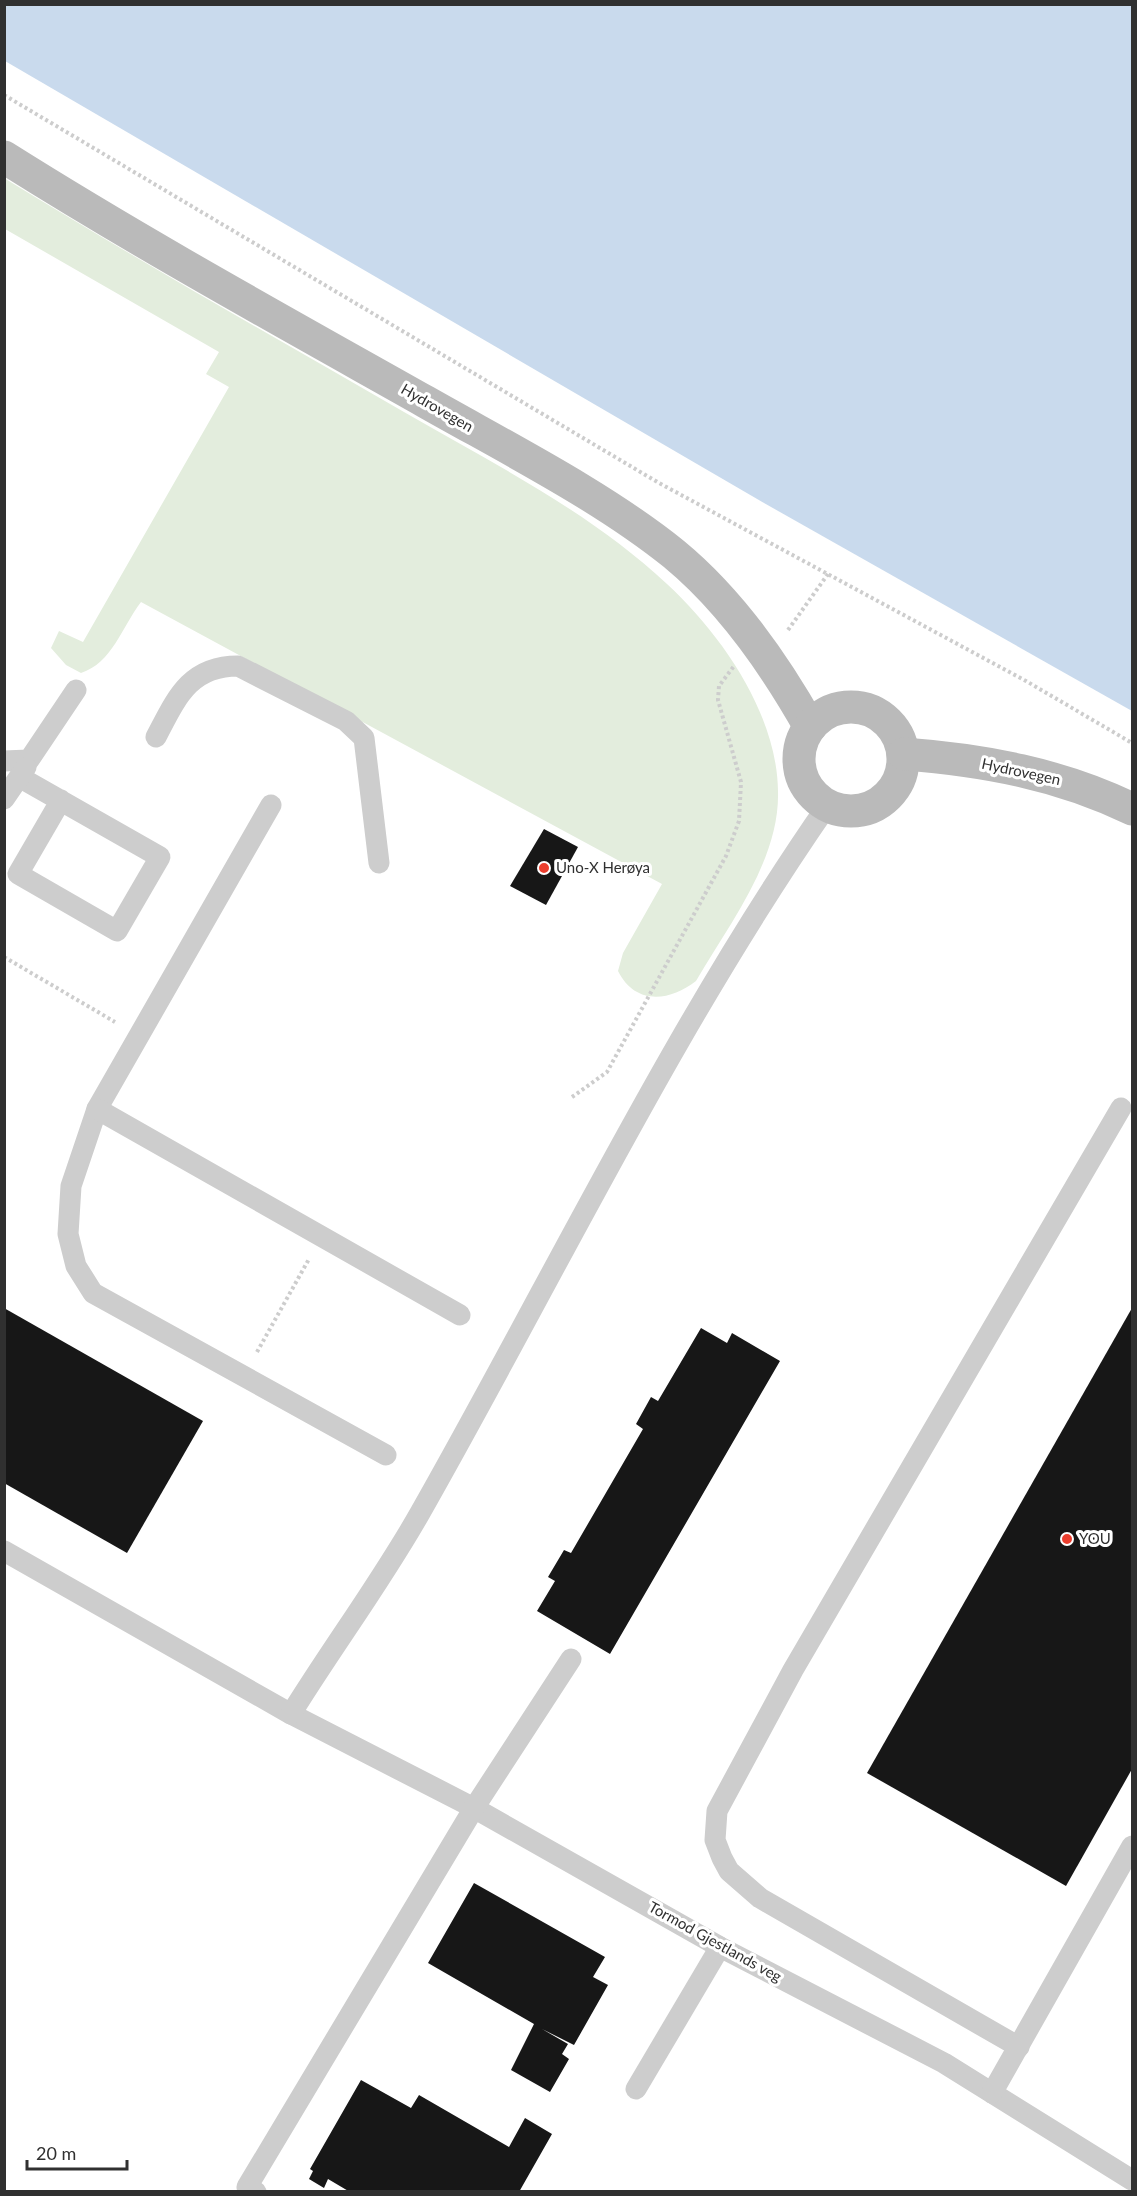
<svg xmlns="http://www.w3.org/2000/svg" width="1137" height="2196" viewBox="0 0 1137 2196" font-family="Lato,sans-serif">
	<rect width="100%" height="100%" fill="#fff"/>
	<path fill="#e3eddd" d="M 4,178 C 136,259 270,335 404,412 C 494,464 590,512 667,584 C 722,635 777,714 778,791 C 780,860 729,924 696,981 C 669,1002 635,1005 618,971 L 623,953 L 662,884 L 141,602 C 122,627 112,663 81,673 L 66,665 L 51,648 L 59,631 L 83,642 L 229,387 L 206,374 L 219,352 L 5,229 Z"/>
	<path fill="#c9daed" d="M 5,4 L 1132,5 L 1132,711 L 764,503 L 5,61 Z"/>
	<g fill="#171717">
		<path d="M 544,829 L 578,847 L 546,905 L 510,886 Z"/>
		<path d="M 4,1308 L 203,1421 L 127,1553 L 4,1483 Z"/>
		<path d="M 1132,1308 L 1132,1769 L 1066,1886 L 867,1773 Z"/>
		<path d="M 701,1328 L 727,1343 L 732,1333 L 780,1361 L 610,1654 L 537,1611 L 555,1581 L 548,1577 L 564,1550 L 571,1553 L 643,1429 L 636,1424 L 651,1397 L 658,1401 Z"/>
		<path d="M 474,1883 L 605,1957 L 593,1977 L 608,1985 L 574,2045 L 542,2029 L 568,2044 L 562,2054 L 569,2059 L 550,2092 L 511,2070 L 534,2024 L 428,1963 Z"/>
		<path d="M 361,2080 L 411,2108 L 419,2095 L 509,2147 L 525,2118 L 552,2134 L 519,2192 L 350,2192 L 328,2179 L 324,2188 L 309,2179 L 313,2171 L 310,2169 Z"/>
	</g>
	<g fill="none" stroke-linecap="round" stroke-linejoin="round">
		<g stroke="#cdcdcd" stroke-width="4" stroke-dasharray="3 3" stroke-linecap="butt">
			<path d="M 4,95 L 659,483 L 1026,681 L 1132,743"/>
			<path d="M 788,630 L 828,574"/>
			<path d="M 4,957 L 115,1022"/>
			<path d="M 572,1097 L 607,1072 L 726,856 L 739,821 L 741,782 L 718,700 L 719,686 L 734,666"/>
			<path d="M 257,1352 L 309,1259"/>
		</g>
		<g stroke="#cdcdcd" stroke-width="21">
			<path d="M 156,737 C 176,699 189,666 238,666 L 346,721 L 364,738 L 379,863"/>
			<path d="M 4,761 L 29,760 L 76,690"/>
			<path d="M 21,778 L 160,857 L 117,931 L 18,874 L 61,800"/>
			<path d="M 4,799 L 26,767"/>
			<path d="M 271,805 L 97,1109 L 71,1186 L 68,1234 L 76,1266 L 93,1293 L 386,1455"/>
			<path d="M 97,1109 L 460,1315"/>
			<path d="M 4,1551 L 291,1714 L 474,1808 L 720,1947 L 944,2063 L 1132,2180"/>
			<path d="M 291,1714 C 333,1646 381,1582 420,1513 C 554,1277 672,1029 827,806"/>
			<path d="M 1019,2047 L 760,1898 L 729,1871 L 722,1858 L 715,1840 L 717,1811 L 793,1670 L 1121,1108"/>
			<path d="M 636,2089 L 720,1947"/>
			<path d="M 992,2093 L 1132,1846"/>
			<path d="M 256,2192 L 247,2187 L 474,1808 L 571,1659"/>
		</g>
		<g stroke="#bababa" stroke-width="33">
			<path d="M 4,157 C 142,244 284,322 426,402 C 507,448 602,496 674,554 C 731,601 774,663 810,727"/>
			<circle cx="851" cy="759" r="52"/>
			<path d="M 904,754 C 984,760 1060,774 1132,809"/>
		</g>
	</g>
	<g fill="#eb3e2e" stroke="#fff" stroke-width="2">
		<circle cx="544" cy="868" r="6"/>
		<circle cx="1067" cy="1539" r="6"/>
	</g>
	<g text-anchor="middle" stroke-width="6" stroke-linejoin="round" paint-order="stroke">
		<g font-size="15" fill="#303030" stroke="#fff">
			<text transform="translate(437 408) rotate(30)" y="5">Hydrovegen</text>
			<text transform="translate(1021 772) rotate(12)" y="5">Hydrovegen</text>
			<text transform="translate(715 1942) rotate(29)" y="5">Tormod Gjestlands veg</text>
		</g>
		<g font-size="15" fill="#303030" stroke="#fff" text-anchor="start">
			<text x="556" y="873">Uno-X Herøya</text>
			<text x="1079" y="1544">YOU</text>
		</g>
	</g>
	<rect width="1137" height="2196" fill="none" stroke="#303030" stroke-width="12"/>
	<path d="M27 2160v9h100v-9" fill="none" stroke="#303030" stroke-width="3"/>
	<text x="36" y="2160" font-size="18" fill="#303030" stroke="#ffffff" stroke-width="4.5" paint-order="stroke">20 m</text>
</svg>
